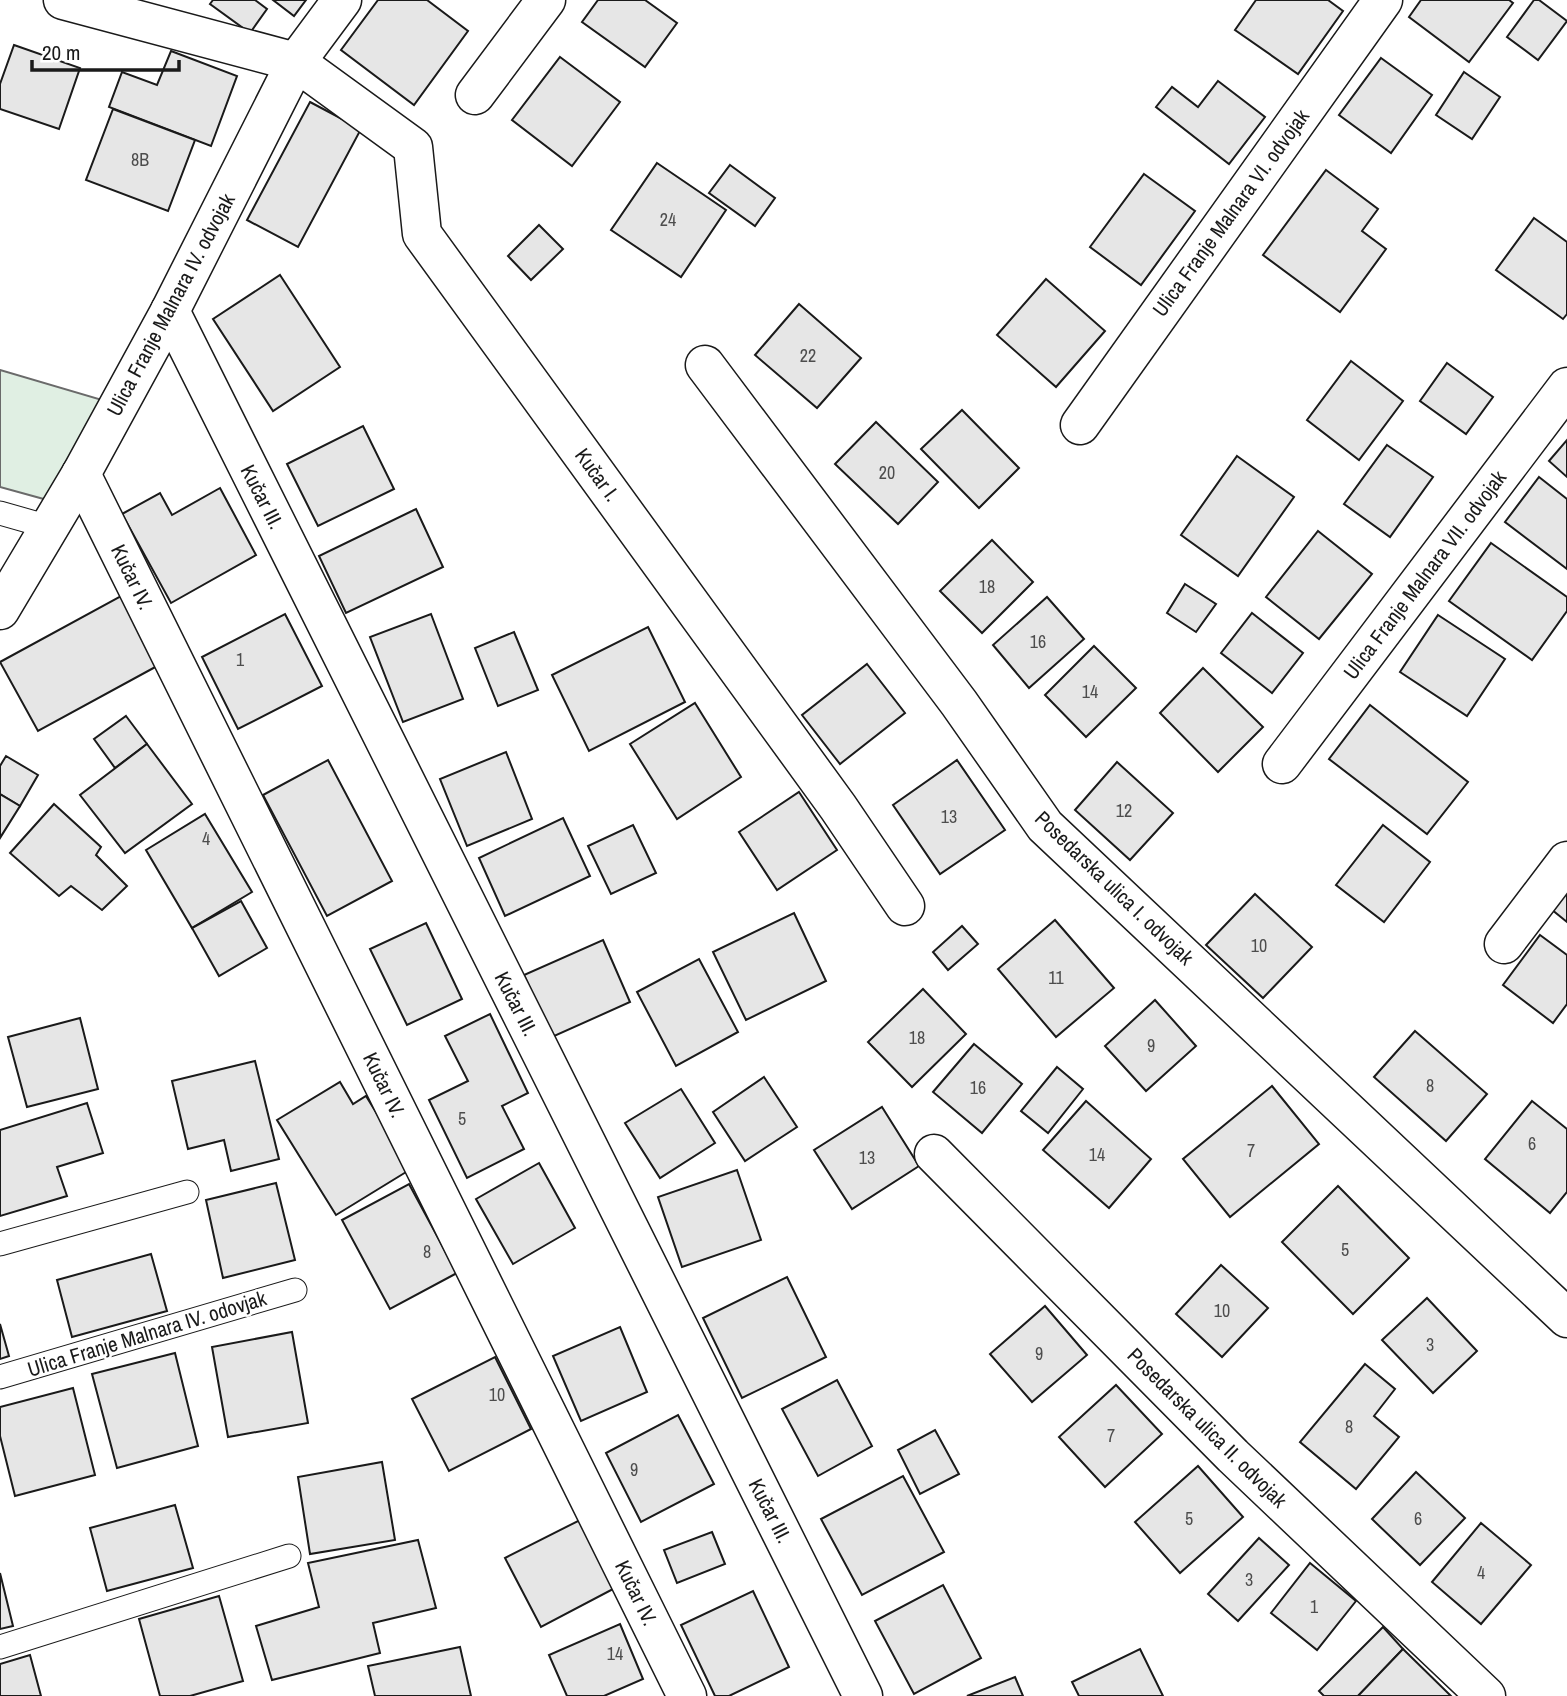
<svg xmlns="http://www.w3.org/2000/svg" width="1567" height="1696" viewBox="0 0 1567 1696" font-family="'Archivo Narrow',sans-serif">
	<rect width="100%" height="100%" fill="#fff"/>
	<path fill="#e0efe3" stroke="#6a6a6a" stroke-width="2" d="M 0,370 L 109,402 L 51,501 L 0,487 Z"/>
	<g fill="#e6e6e6" stroke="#1a1a1a" stroke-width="2">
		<path d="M 213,0 L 255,0 L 267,9 L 250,33 L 210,4 Z"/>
		<path d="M 273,0 L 306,0 L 294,16 Z"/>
		<path d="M 378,0 L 427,0 L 468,31 L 414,105 L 341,50 Z"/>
		<path d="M 598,0 L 645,0 L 677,23 L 645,67 L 582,22 Z"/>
		<path d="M 1256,0 L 1328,0 L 1343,11 L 1298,74 L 1235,30 Z"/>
		<path d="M 1421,0 L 1509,0 L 1513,3 L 1469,62 L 1409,17 Z"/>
		<path d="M 1534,0 L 1539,0 L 1567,21 L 1538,60 L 1507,37 Z"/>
		<path d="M 14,45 L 80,68 L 59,129 L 0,109 L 0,84 Z"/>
		<path d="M 171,51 L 237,76 L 211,146 L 109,107 L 122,72 L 157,85 Z"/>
		<path d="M 560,57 L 620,102 L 572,166 L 512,120 Z"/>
		<path d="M 1381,58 L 1432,95 L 1391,153 L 1339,115 Z"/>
		<path d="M 1464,72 L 1500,97 L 1472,139 L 1436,115 Z"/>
		<path d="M 1218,81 L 1265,117 L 1229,164 L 1156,107 L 1172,87 L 1198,107 Z"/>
		<path d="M 310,102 L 361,129 L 298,247 L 247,220 Z"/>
		<path d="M 113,109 L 195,140 L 168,211 L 86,180 Z"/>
		<path d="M 657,163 L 726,210 L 681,277 L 611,230 Z"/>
		<path d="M 730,165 L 775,198 L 755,226 L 709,193 Z"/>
		<path d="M 1326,170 L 1378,209 L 1362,231 L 1386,249 L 1340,312 L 1263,255 Z"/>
		<path d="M 1144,174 L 1195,211 L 1141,285 L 1090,247 Z"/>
		<path d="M 1534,218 L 1567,242 L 1567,314 L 1563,319 L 1496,270 Z"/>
		<path d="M 539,225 L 563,249 L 531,280 L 508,256 Z"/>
		<path d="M 280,275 L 340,367 L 273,411 L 213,319 Z"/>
		<path d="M 1046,279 L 1105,331 L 1056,387 L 997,335 Z"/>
		<path d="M 799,304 L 861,358 L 817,408 L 755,355 Z"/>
		<path d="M 1351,361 L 1403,401 L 1359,460 L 1307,420 Z"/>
		<path d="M 1447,363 L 1493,397 L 1466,434 L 1420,401 Z"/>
		<path d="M 962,410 L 1019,468 L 979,508 L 921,449 Z"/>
		<path d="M 876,422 L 938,482 L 898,524 L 835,464 Z"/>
		<path d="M 363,426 L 394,489 L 318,526 L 287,464 Z"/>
		<path d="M 1567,440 L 1567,477 L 1549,461 Z"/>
		<path d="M 1387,445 L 1433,477 L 1390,537 L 1344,504 Z"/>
		<path d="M 1237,456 L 1294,497 L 1238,576 L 1181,535 Z"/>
		<path d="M 1539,477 L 1567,499 L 1567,569 L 1505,522 Z"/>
		<path d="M 220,488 L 256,555 L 171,603 L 122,514 L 160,493 L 172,515 Z"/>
		<path d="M 416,509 L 443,567 L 346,613 L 319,556 Z"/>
		<path d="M 1318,531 L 1372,574 L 1319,639 L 1266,597 Z"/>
		<path d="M 992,540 L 1033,582 L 982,633 L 940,591 Z"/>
		<path d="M 1491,543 L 1567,597 L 1567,611 L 1532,660 L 1449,601 Z"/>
		<path d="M 1185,584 L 1216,604 L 1196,632 L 1167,613 Z"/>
		<path d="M 121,596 L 159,665 L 38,731 L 0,662 Z"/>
		<path d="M 1047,597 L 1084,639 L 1029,688 L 993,645 Z"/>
		<path d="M 1252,613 L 1303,653 L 1272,693 L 1221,653 Z"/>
		<path d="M 285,614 L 322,686 L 238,729 L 202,657 Z"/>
		<path d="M 431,614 L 463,699 L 403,722 L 370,637 Z"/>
		<path d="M 1438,615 L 1505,659 L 1467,716 L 1400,672 Z"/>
		<path d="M 648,627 L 685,702 L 589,751 L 552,675 Z"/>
		<path d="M 514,632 L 538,690 L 498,706 L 475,648 Z"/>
		<path d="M 1094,646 L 1136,688 L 1086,737 L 1045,695 Z"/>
		<path d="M 867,664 L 905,713 L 840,764 L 802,715 Z"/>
		<path d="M 1203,668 L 1263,727 L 1218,772 L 1160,713 Z"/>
		<path d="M 695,703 L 741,777 L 677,819 L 630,744 Z"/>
		<path d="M 1370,705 L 1468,782 L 1427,834 L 1329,759 Z"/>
		<path d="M 126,716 L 147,744 L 115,768 L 94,739 Z"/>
		<path d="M 147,744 L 192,804 L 125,853 L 80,795 Z"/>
		<path d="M 506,752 L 532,819 L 467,846 L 440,779 Z"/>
		<path d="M 6,756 L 38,775 L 20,806 L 0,794 L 0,766 Z"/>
		<path d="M 328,760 L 392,881 L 327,916 L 263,795 Z"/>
		<path d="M 957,760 L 1005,830 L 940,874 L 893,805 Z"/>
		<path d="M 1117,762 L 1173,813 L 1130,860 L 1075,810 Z"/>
		<path d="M 799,792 L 837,850 L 777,890 L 739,832 Z"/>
		<path d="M 0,794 L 20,806 L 0,838 Z"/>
		<path d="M 54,804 L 101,847 L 96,855 L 127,886 L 102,910 L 71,886 L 59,896 L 10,853 Z"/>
		<path d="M 205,814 L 252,892 L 192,928 L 146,850 Z"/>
		<path d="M 563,818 L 590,876 L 505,916 L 479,858 Z"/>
		<path d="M 633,825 L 656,873 L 611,894 L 588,846 Z"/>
		<path d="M 1383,825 L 1430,862 L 1384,922 L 1336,885 Z"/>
		<path d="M 1567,887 L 1567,922 L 1551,909 Z"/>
		<path d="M 1255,894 L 1312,947 L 1263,998 L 1206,945 Z"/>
		<path d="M 241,901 L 267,948 L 219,976 L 192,928 Z"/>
		<path d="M 794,913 L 826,981 L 746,1020 L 713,952 Z"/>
		<path d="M 1055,920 L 1114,988 L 1056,1037 L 998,969 Z"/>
		<path d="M 426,923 L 462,999 L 407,1025 L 370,949 Z"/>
		<path d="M 962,926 L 978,944 L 948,970 L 933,952 Z"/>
		<path d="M 1540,935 L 1567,955 L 1567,1004 L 1553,1023 L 1503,985 Z"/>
		<path d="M 603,940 L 630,1002 L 552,1037 L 524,975 Z"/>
		<path d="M 699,959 L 738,1032 L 676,1066 L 637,992 Z"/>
		<path d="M 923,989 L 966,1034 L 912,1087 L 868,1042 Z"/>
		<path d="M 1155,1000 L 1196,1046 L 1146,1091 L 1105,1046 Z"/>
		<path d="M 490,1014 L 528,1093 L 502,1106 L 524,1149 L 467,1178 L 429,1100 L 468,1081 L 445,1036 Z"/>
		<path d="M 80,1018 L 98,1089 L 27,1107 L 8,1037 Z"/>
		<path d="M 1415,1031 L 1487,1094 L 1446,1141 L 1374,1077 Z"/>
		<path d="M 974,1044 L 1022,1084 L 982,1133 L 933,1092 Z"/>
		<path d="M 255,1061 L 279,1159 L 231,1171 L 224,1140 L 188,1149 L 172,1081 Z"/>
		<path d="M 1057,1067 L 1083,1089 L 1048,1133 L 1021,1111 Z"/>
		<path d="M 764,1077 L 797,1127 L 745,1161 L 713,1112 Z"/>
		<path d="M 340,1082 L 353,1104 L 366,1096 L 411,1169 L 336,1215 L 277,1120 Z"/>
		<path d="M 1272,1086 L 1319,1144 L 1230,1217 L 1183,1159 Z"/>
		<path d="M 681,1089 L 715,1143 L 660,1178 L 625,1123 Z"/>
		<path d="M 1086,1101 L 1151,1159 L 1109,1208 L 1043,1150 Z"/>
		<path d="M 1532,1101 L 1567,1129 L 1567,1192 L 1550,1213 L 1485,1159 Z"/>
		<path d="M 87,1103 L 103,1153 L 57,1167 L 67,1196 L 0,1216 L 0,1130 Z"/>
		<path d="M 882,1107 L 919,1166 L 852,1209 L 814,1150 Z"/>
		<path d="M 539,1163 L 575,1228 L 513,1264 L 476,1199 Z"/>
		<path d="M 737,1170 L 761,1240 L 682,1267 L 658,1197 Z"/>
		<path d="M 276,1183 L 295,1260 L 223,1278 L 206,1200 Z"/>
		<path d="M 409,1184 L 457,1273 L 390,1309 L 342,1220 Z"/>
		<path d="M 1338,1186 L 1409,1258 L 1353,1314 L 1282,1242 Z"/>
		<path d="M 151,1254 L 167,1311 L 72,1337 L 57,1280 Z"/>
		<path d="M 1221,1265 L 1268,1308 L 1222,1357 L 1176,1314 Z"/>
		<path d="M 787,1277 L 826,1357 L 742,1398 L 703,1318 Z"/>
		<path d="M 1427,1298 L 1477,1351 L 1433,1393 L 1382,1340 Z"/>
		<path d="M 1045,1306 L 1087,1355 L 1032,1402 L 990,1354 Z"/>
		<path d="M 0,1324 L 9,1356 L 0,1359 Z"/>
		<path d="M 620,1327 L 647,1392 L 581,1421 L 553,1356 Z"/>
		<path d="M 292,1332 L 308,1423 L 228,1437 L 212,1347 Z"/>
		<path d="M 175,1353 L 198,1446 L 117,1468 L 92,1374 Z"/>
		<path d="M 495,1357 L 531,1429 L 449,1471 L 412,1399 Z"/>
		<path d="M 1365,1364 L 1395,1389 L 1374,1416 L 1399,1437 L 1356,1489 L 1300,1442 Z"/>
		<path d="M 837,1380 L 872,1446 L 818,1476 L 782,1409 Z"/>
		<path d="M 1116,1385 L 1162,1434 L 1105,1487 L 1059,1437 Z"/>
		<path d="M 73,1388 L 95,1475 L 15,1496 L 0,1436 L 0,1407 Z"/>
		<path d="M 678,1415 L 714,1484 L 641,1522 L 606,1453 Z"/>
		<path d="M 935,1430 L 959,1474 L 920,1494 L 898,1450 Z"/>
		<path d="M 382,1462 L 395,1540 L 310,1554 L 298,1477 Z"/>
		<path d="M 1198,1466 L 1243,1517 L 1180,1573 L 1135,1522 Z"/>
		<path d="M 1416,1472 L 1465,1518 L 1420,1565 L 1372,1519 Z"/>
		<path d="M 903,1476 L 944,1552 L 862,1595 L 821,1519 Z"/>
		<path d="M 175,1505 L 193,1568 L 107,1591 L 90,1528 Z"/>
		<path d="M 580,1520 L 615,1588 L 541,1627 L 505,1558 Z"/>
		<path d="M 1481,1523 L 1531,1565 L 1481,1624 L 1432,1582 Z"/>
		<path d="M 712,1532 L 725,1564 L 677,1583 L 664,1550 Z"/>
		<path d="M 1259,1538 L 1289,1565 L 1238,1621 L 1208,1594 Z"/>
		<path d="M 418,1540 L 436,1608 L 373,1623 L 380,1653 L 272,1680 L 256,1626 L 319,1607 L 308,1563 Z"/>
		<path d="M 1310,1563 L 1356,1601 L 1317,1650 L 1271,1613 Z"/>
		<path d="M 0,1573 L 13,1626 L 0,1629 Z"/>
		<path d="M 943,1585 L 981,1658 L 914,1694 L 875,1621 Z"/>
		<path d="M 753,1591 L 789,1667 L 729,1696 L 715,1696 L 681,1625 Z"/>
		<path d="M 219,1596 L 243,1681 L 190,1696 L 160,1696 L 139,1619 Z"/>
		<path d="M 620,1624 L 643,1679 L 604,1696 L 567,1696 L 549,1655 Z"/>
		<path d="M 1383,1627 L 1403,1649 L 1358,1696 L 1324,1696 L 1319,1691 Z"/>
		<path d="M 460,1647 L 471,1696 L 375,1696 L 368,1666 Z"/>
		<path d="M 1140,1649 L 1163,1696 L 1079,1696 L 1072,1682 Z"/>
		<path d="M 1403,1649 L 1451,1696 L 1358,1696 Z"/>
		<path d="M 30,1655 L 41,1696 L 0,1696 L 0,1664 Z"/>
		<path d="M 1015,1677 L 1023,1696 L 967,1696 Z"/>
	</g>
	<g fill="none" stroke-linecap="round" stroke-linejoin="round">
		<g stroke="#1a1a1a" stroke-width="25">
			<g id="service">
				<path d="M 0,513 L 49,527"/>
				<path d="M 0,1244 L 187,1192"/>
				<path d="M 0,1377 L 295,1290"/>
				<path d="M 0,1647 L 289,1556"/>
			</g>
		</g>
		<g stroke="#1a1a1a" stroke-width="41">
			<g id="minor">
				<path d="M 63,0 L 296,62 L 413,147 L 422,234 L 838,807 L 905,906"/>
				<path d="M 475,95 L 546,0"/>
				<path d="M 170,311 L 863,1696"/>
				<path d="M 705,365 L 959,703 L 1045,826 L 1567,1318"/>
				<path d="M 1080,425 L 1383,0"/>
				<path d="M 81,474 L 687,1696"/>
				<path d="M 0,610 L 81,474 L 170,311 L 296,62 L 342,0"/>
				<path d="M 1282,764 L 1567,387"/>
				<path d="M 1504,944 L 1567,861"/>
				<path d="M 934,1154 L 1233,1456 L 1486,1696"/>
			</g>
		</g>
		<use href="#service" stroke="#fff" stroke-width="23"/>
		<use href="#minor" stroke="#fff" stroke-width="38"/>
	</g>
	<g text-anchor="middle" stroke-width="5" stroke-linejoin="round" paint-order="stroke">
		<g font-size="18" fill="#4d4d4d">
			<text x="140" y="166">8B</text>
			<text x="668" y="226">24</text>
			<text x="808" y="362">22</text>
			<text x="887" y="479">20</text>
			<text x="987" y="593">18</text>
			<text x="1038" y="648">16</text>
			<text x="240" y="666">1</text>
			<text x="1090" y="698">14</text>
			<text x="1124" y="817">12</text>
			<text x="949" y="823">13</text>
			<text x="206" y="845">4</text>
			<text x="1259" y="952">10</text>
			<text x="1056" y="984">11</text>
			<text x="917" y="1044">18</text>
			<text x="1151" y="1052">9</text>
			<text x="1430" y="1092">8</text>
			<text x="978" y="1094">16</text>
			<text x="462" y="1125">5</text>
			<text x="1532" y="1150">6</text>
			<text x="1251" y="1157">7</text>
			<text x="1097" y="1161">14</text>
			<text x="867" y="1164">13</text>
			<text x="1345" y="1256">5</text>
			<text x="427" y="1258">8</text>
			<text x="1222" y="1317">10</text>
			<text x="1430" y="1351">3</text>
			<text x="1039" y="1360">9</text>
			<text x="497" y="1401">10</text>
			<text x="1349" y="1433">8</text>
			<text x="1111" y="1442">7</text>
			<text x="634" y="1476">9</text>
			<text x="1189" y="1525">5</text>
			<text x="1418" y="1525">6</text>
			<text x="1481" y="1579">4</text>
			<text x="1249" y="1586">3</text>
			<text x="1314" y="1613">1</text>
			<text x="615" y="1660">14</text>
		</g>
		<g font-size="21" fill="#1a1a1a" stroke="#fff">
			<text transform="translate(1231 213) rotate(-54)" y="7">Ulica Franje Malnara VI. odvojak</text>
			<text transform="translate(171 305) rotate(-62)" y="7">Ulica Franje Malnara IV. odvojak</text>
			<text transform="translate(597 475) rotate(54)" y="7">Kučar I.</text>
			<text transform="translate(262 497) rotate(63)" y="7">Kučar III.</text>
			<text transform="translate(1425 575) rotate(-53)" y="7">Ulica Franje Malnara VII. odvojak</text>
			<text transform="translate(132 577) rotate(64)" y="7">Kučar IV.</text>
			<text transform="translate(1114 888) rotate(44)" y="7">Posedarska ulica I. odvojak</text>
			<text transform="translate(516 1004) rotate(63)" y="7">Kučar III.</text>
			<text transform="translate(384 1085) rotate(64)" y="7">Kučar IV.</text>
			<text transform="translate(147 1334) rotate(-17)" y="7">Ulica Franje Malnara IV. odovjak</text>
			<text transform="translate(1207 1428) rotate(45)" y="7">Posedarska ulica II. odvojak</text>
			<text transform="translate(770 1511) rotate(63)" y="7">Kučar III.</text>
			<text transform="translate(636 1593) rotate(64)" y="7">Kučar IV.</text>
		</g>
	</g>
	<path d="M32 60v10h147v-10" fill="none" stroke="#1a1a1a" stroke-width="3.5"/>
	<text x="42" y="60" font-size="21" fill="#1a1a1a" stroke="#ffffff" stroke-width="5" paint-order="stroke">20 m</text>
</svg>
